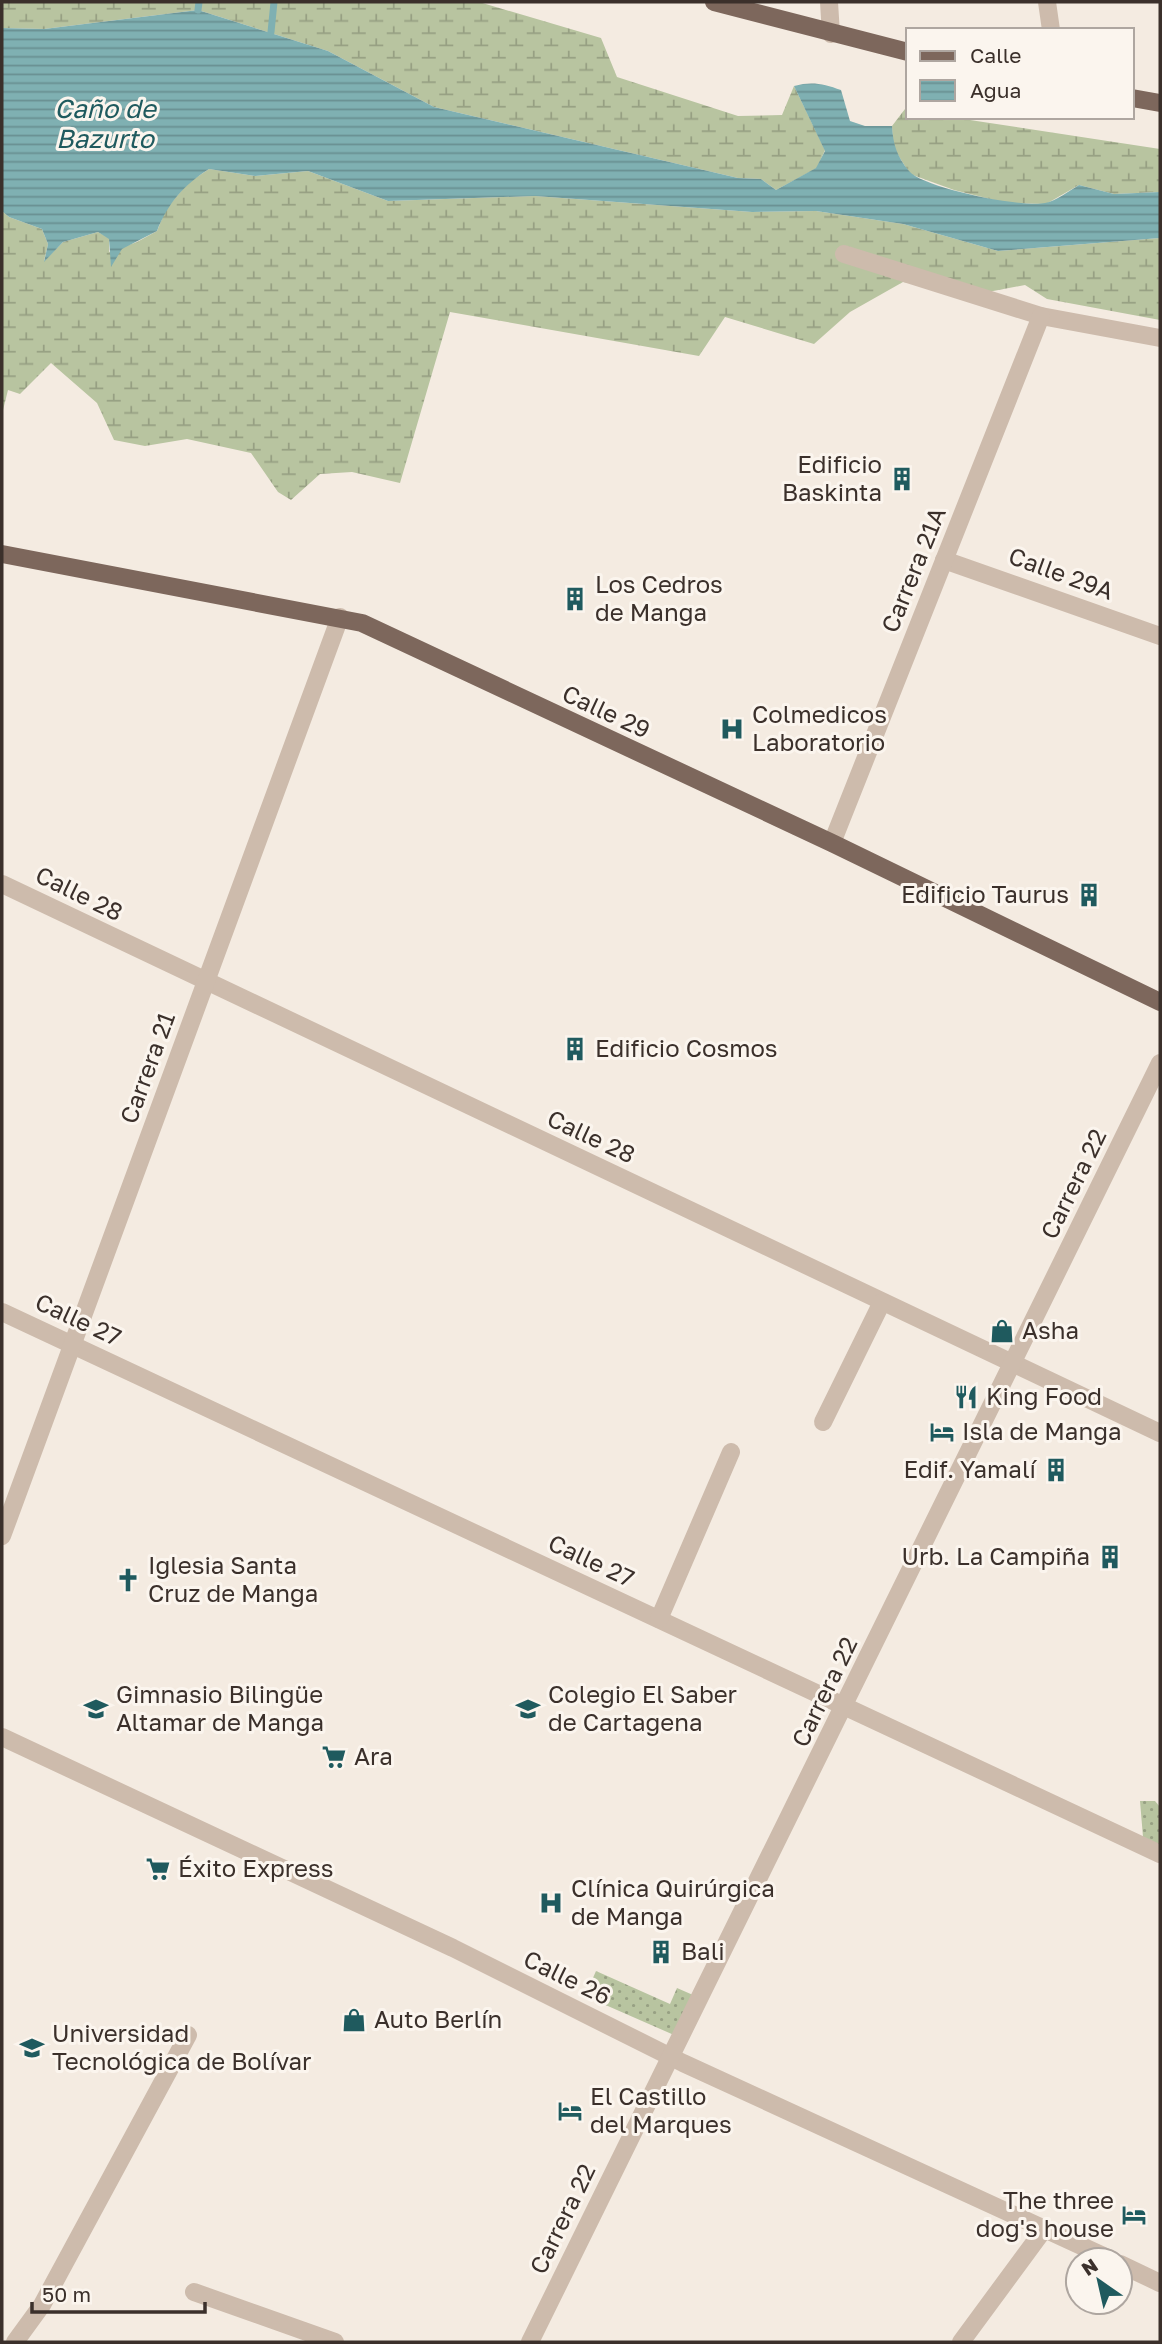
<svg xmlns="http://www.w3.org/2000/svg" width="1162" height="2344" viewBox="0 0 1162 2344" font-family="'Golos Text',sans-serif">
	<defs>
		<pattern id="grass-dots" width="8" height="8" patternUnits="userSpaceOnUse" patternTransform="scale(1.75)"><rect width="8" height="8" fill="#b8c4a0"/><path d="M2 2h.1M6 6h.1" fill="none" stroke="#97a083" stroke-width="1.8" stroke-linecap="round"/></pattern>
		<pattern id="wetland-marsh" width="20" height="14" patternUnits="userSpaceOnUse" patternTransform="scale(1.75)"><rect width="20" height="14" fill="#b8c4a0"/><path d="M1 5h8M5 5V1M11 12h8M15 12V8" fill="none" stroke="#97a083"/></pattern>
		<pattern id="water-rules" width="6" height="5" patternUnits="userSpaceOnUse" patternTransform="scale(1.75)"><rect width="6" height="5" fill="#7fb0b2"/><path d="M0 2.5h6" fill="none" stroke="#699091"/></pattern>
	</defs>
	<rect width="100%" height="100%" fill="#f4ebe1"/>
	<g fill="url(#grass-dots)">
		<path d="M 1140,1801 L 1155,1801 L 1160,1807 L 1160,1852 L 1143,1837 Z"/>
		<path d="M 596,1971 L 670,2004 L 677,1988 L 693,1995 L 674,2035 L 585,1996 Z"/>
	</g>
	<g fill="url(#wetland-marsh)">
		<path d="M 2,2 L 479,2 L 601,38 L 617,77 L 738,116 L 782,115 L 794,86 L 825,150 L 817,168 L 776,190 L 761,179 L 738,178 L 434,107 L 328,51 L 198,10 L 44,29 L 2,28 Z"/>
		<path d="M 905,109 L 908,109 L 908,117 L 950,117 L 1160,149 L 1160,192 L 1114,194 L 1079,185 L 1046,204 L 1006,203 L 954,190 L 910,174 L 893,147 L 892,126 Z"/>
		<path d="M 209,169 L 255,176 L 308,171 L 388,201 L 535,196 L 752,212 L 816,211 L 903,224 L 998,251 L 1160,238 L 1160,320 L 1047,299 L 1025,285 L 967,296 L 936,287 L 903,282 L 850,312 L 814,344 L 725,317 L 699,356 L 450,312 L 400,483 L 352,472 L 320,474 L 291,500 L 278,492 L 251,453 L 187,439 L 145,446 L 114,440 L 97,403 L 51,363 L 20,394 L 8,390 L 2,414 L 2,211 L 9,217 L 42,229 L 48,244 L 44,261 L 63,242 L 98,232 L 109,238 L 109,252 L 137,242 L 157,231 L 166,209 L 188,183 Z"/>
	</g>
	<path fill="url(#water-rules)" d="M 198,10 L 328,51 L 434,107 L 738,178 L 761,179 L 776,190 L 816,168 L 825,151 L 794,86 C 812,81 824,84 841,90 L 850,121 L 865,126 L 892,126 C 893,144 897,157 909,171 C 923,188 1022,208 1045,203 C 1056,201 1069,191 1079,185 L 1114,194 L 1160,192 L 1160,238 L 998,251 L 903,224 L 816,211 L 752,212 L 535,196 L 388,201 L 308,171 L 255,176 L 209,169 C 184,185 168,203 157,231 L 122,249 L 111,267 L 109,239 L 98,232 L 63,242 L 44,262 L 48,244 L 42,229 L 9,217 L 2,211 L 2,28 L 44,29 Z"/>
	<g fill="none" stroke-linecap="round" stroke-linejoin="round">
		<g stroke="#7fb0b2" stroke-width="7">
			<path d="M 198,10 L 199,2"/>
			<path d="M 271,32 L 274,2"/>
		</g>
		<g stroke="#cdbbac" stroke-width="18">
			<path d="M 829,2 L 831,34"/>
			<path d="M 1047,2 L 1051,30"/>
			<path d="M 844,254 L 1041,316 L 1160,338"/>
			<path d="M 944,560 L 1160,636"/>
			<path d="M 832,843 L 1041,316"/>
			<path d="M 2,884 L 1160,1433"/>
			<path d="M 2,1312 L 1160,1854"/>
			<path d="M 823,1422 L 882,1302"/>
			<path d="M 2,1536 L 340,617"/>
			<path d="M 659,1619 L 731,1452"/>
			<path d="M 2,1737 L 453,1948 L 683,2063 L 1112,2260"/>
			<path d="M 1120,2264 L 1160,2283"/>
			<path d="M 194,2292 L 335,2342"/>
			<path d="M 15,2342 L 42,2305 L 188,2035"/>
			<path d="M 530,2342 L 1160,1063"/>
			<path d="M 961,2342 L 1045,2228"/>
		</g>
		<g stroke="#7d675c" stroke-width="18">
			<path d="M 714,2 L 908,52"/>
			<path d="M 1132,98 L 1160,103"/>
			<path d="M 2,554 L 362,623 L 832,843 L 1160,1002"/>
		</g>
	</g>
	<defs>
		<g id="building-bare" transform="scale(1.89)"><path d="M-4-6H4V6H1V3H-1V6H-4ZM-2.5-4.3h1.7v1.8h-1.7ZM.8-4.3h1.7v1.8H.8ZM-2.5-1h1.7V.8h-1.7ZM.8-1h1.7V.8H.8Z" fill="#1f5a5e" stroke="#fbf5ee" stroke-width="2.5" paint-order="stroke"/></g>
		<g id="hospital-bare" transform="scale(1.89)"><path d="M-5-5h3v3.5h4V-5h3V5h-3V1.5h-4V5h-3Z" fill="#1f5a5e" stroke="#fbf5ee" stroke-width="2.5" paint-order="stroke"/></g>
		<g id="shop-bare" transform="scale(1.89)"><path d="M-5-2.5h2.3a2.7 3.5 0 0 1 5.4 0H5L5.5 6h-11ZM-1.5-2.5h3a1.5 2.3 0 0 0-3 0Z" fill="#1f5a5e" stroke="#fbf5ee" stroke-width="2.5" paint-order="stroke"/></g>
		<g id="restaurant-bare" transform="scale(1.89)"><path d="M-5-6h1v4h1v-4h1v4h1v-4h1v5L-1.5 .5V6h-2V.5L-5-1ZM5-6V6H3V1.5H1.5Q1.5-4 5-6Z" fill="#1f5a5e" stroke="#fbf5ee" stroke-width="2.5" paint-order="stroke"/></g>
		<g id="hotel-bare" transform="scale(1.89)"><path d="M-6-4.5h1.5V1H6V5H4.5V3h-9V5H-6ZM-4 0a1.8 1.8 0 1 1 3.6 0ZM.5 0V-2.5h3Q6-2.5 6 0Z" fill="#1f5a5e" stroke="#fbf5ee" stroke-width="2.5" paint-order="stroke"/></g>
		<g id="church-bare" transform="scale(1.89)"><path d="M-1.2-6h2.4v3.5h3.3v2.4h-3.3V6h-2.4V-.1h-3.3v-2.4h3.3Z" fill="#1f5a5e" stroke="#fbf5ee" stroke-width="2.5" paint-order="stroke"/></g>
		<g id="school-bare" transform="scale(1.89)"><path d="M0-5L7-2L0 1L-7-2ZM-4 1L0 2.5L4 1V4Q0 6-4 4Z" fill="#1f5a5e" stroke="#fbf5ee" stroke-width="2.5" paint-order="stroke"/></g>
		<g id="supermarket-bare" transform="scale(1.89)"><path d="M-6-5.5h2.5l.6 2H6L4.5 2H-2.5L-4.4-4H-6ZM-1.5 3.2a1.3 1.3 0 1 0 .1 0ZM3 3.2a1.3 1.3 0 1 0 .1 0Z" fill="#1f5a5e" stroke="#fbf5ee" stroke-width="2.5" paint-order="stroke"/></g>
		<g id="university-bare" transform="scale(1.89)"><path d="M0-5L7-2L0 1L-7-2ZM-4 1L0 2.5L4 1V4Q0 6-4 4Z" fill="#1f5a5e" stroke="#fbf5ee" stroke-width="2.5" paint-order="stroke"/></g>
	</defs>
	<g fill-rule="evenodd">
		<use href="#building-bare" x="902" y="479"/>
		<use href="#building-bare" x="575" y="599"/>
		<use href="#hospital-bare" x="732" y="729"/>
		<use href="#building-bare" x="1089" y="895"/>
		<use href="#building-bare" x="575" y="1049"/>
		<use href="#shop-bare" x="1002" y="1331"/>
		<use href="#restaurant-bare" x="966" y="1397"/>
		<use href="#hotel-bare" x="942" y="1432"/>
		<use href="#building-bare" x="1056" y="1470"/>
		<use href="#building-bare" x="1110" y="1557"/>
		<use href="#church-bare" x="128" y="1580"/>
		<use href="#school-bare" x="96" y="1709"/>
		<use href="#school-bare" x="528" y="1709"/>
		<use href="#supermarket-bare" x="334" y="1757"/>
		<use href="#supermarket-bare" x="158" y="1869"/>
		<use href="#hospital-bare" x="551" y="1903"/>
		<use href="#building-bare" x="661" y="1952"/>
		<use href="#shop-bare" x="354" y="2020"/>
		<use href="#university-bare" x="32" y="2048"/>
		<use href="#hotel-bare" x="570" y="2111"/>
		<use href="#hotel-bare" x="1134" y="2215"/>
	</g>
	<g text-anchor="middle" stroke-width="6" stroke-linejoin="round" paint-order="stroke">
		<g font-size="24" fill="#3b302b" stroke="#fbf5ee" text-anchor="start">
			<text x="882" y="473" text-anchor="end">Edificio<tspan x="882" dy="28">Baskinta</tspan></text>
			<text x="595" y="593">Los Cedros<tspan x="595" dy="28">de Manga</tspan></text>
			<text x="752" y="723">Colmedicos<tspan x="752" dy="28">Laboratorio</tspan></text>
			<text x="1069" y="903" text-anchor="end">Edificio Taurus</text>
			<text x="595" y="1057">Edificio Cosmos</text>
			<text x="1022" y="1339">Asha</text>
			<text x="986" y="1405">King Food</text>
			<text x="962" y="1440">Isla de Manga</text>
			<text x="1036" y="1478" text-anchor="end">Edif. Yamalí</text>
			<text x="1090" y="1565" text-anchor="end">Urb. La Campiña</text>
			<text x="148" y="1574">Iglesia Santa<tspan x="148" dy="28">Cruz de Manga</tspan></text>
			<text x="116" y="1703">Gimnasio Bilingüe<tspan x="116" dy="28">Altamar de Manga</tspan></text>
			<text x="548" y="1703">Colegio El Saber<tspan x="548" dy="28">de Cartagena</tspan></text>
			<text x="354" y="1765">Ara</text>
			<text x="178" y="1877">Éxito Express</text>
			<text x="571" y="1897">Clínica Quirúrgica<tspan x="571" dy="28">de Manga</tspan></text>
			<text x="681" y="1960">Bali</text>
			<text x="374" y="2028">Auto Berlín</text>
			<text x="52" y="2042">Universidad<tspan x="52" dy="28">Tecnológica de Bolívar</tspan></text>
			<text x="590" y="2105">El Castillo<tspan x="590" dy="28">del Marques</tspan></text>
			<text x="1114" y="2209" text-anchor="end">The three<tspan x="1114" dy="28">dog's house</tspan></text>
		</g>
		<g font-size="24" fill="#3b302b" stroke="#fbf5ee">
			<text transform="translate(914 570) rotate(-68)" y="8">Carrera 21A</text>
			<text transform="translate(1061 574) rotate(20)" y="8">Calle 29A</text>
			<text transform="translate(606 712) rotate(25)" y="8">Calle 29</text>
			<text transform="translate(79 894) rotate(26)" y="8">Calle 28</text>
			<text transform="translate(148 1068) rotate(-70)" y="8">Carrera 21</text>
			<text transform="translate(591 1137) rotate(25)" y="8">Calle 28</text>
			<text transform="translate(1074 1184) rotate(-64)" y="8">Carrera 22</text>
			<text transform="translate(78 1320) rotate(25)" y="8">Calle 27</text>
			<text transform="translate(591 1561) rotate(25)" y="8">Calle 27</text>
			<text transform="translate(825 1692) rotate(-64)" y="8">Carrera 22</text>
			<text transform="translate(567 1978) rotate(26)" y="8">Calle 26</text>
			<text transform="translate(563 2219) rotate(-64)" y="8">Carrera 22</text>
		</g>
		<g font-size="26" font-style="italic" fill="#1f5a5e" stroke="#fbf5ee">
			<text x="105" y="118">Caño de<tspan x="105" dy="30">Bazurto</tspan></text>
		</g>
	</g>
	<rect width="1162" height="2344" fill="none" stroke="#3b302b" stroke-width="7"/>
	<rect x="906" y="28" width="228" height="91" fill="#fbf5ee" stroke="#aea6a0" stroke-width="2"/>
	<rect x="920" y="51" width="35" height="10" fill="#7d675c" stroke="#aea6a0" stroke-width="2"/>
	<text x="970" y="63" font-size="21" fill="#3b302b">Calle</text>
	<rect x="920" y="80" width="35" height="21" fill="url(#water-rules)" stroke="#aea6a0" stroke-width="2"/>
	<text x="970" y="98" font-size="21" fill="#3b302b">Agua</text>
	<g transform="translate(1099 2281) rotate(326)"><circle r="33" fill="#fbf5ee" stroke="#aea6a0" stroke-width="2"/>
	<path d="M0-5L12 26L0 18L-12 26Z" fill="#1f5a5e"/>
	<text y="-10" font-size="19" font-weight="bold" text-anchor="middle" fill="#3b302b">N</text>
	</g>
	<path d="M32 2302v10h173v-10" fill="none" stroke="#3b302b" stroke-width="3.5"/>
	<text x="42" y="2302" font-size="21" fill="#3b302b" stroke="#fbf5ee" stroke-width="5" paint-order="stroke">50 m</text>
</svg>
